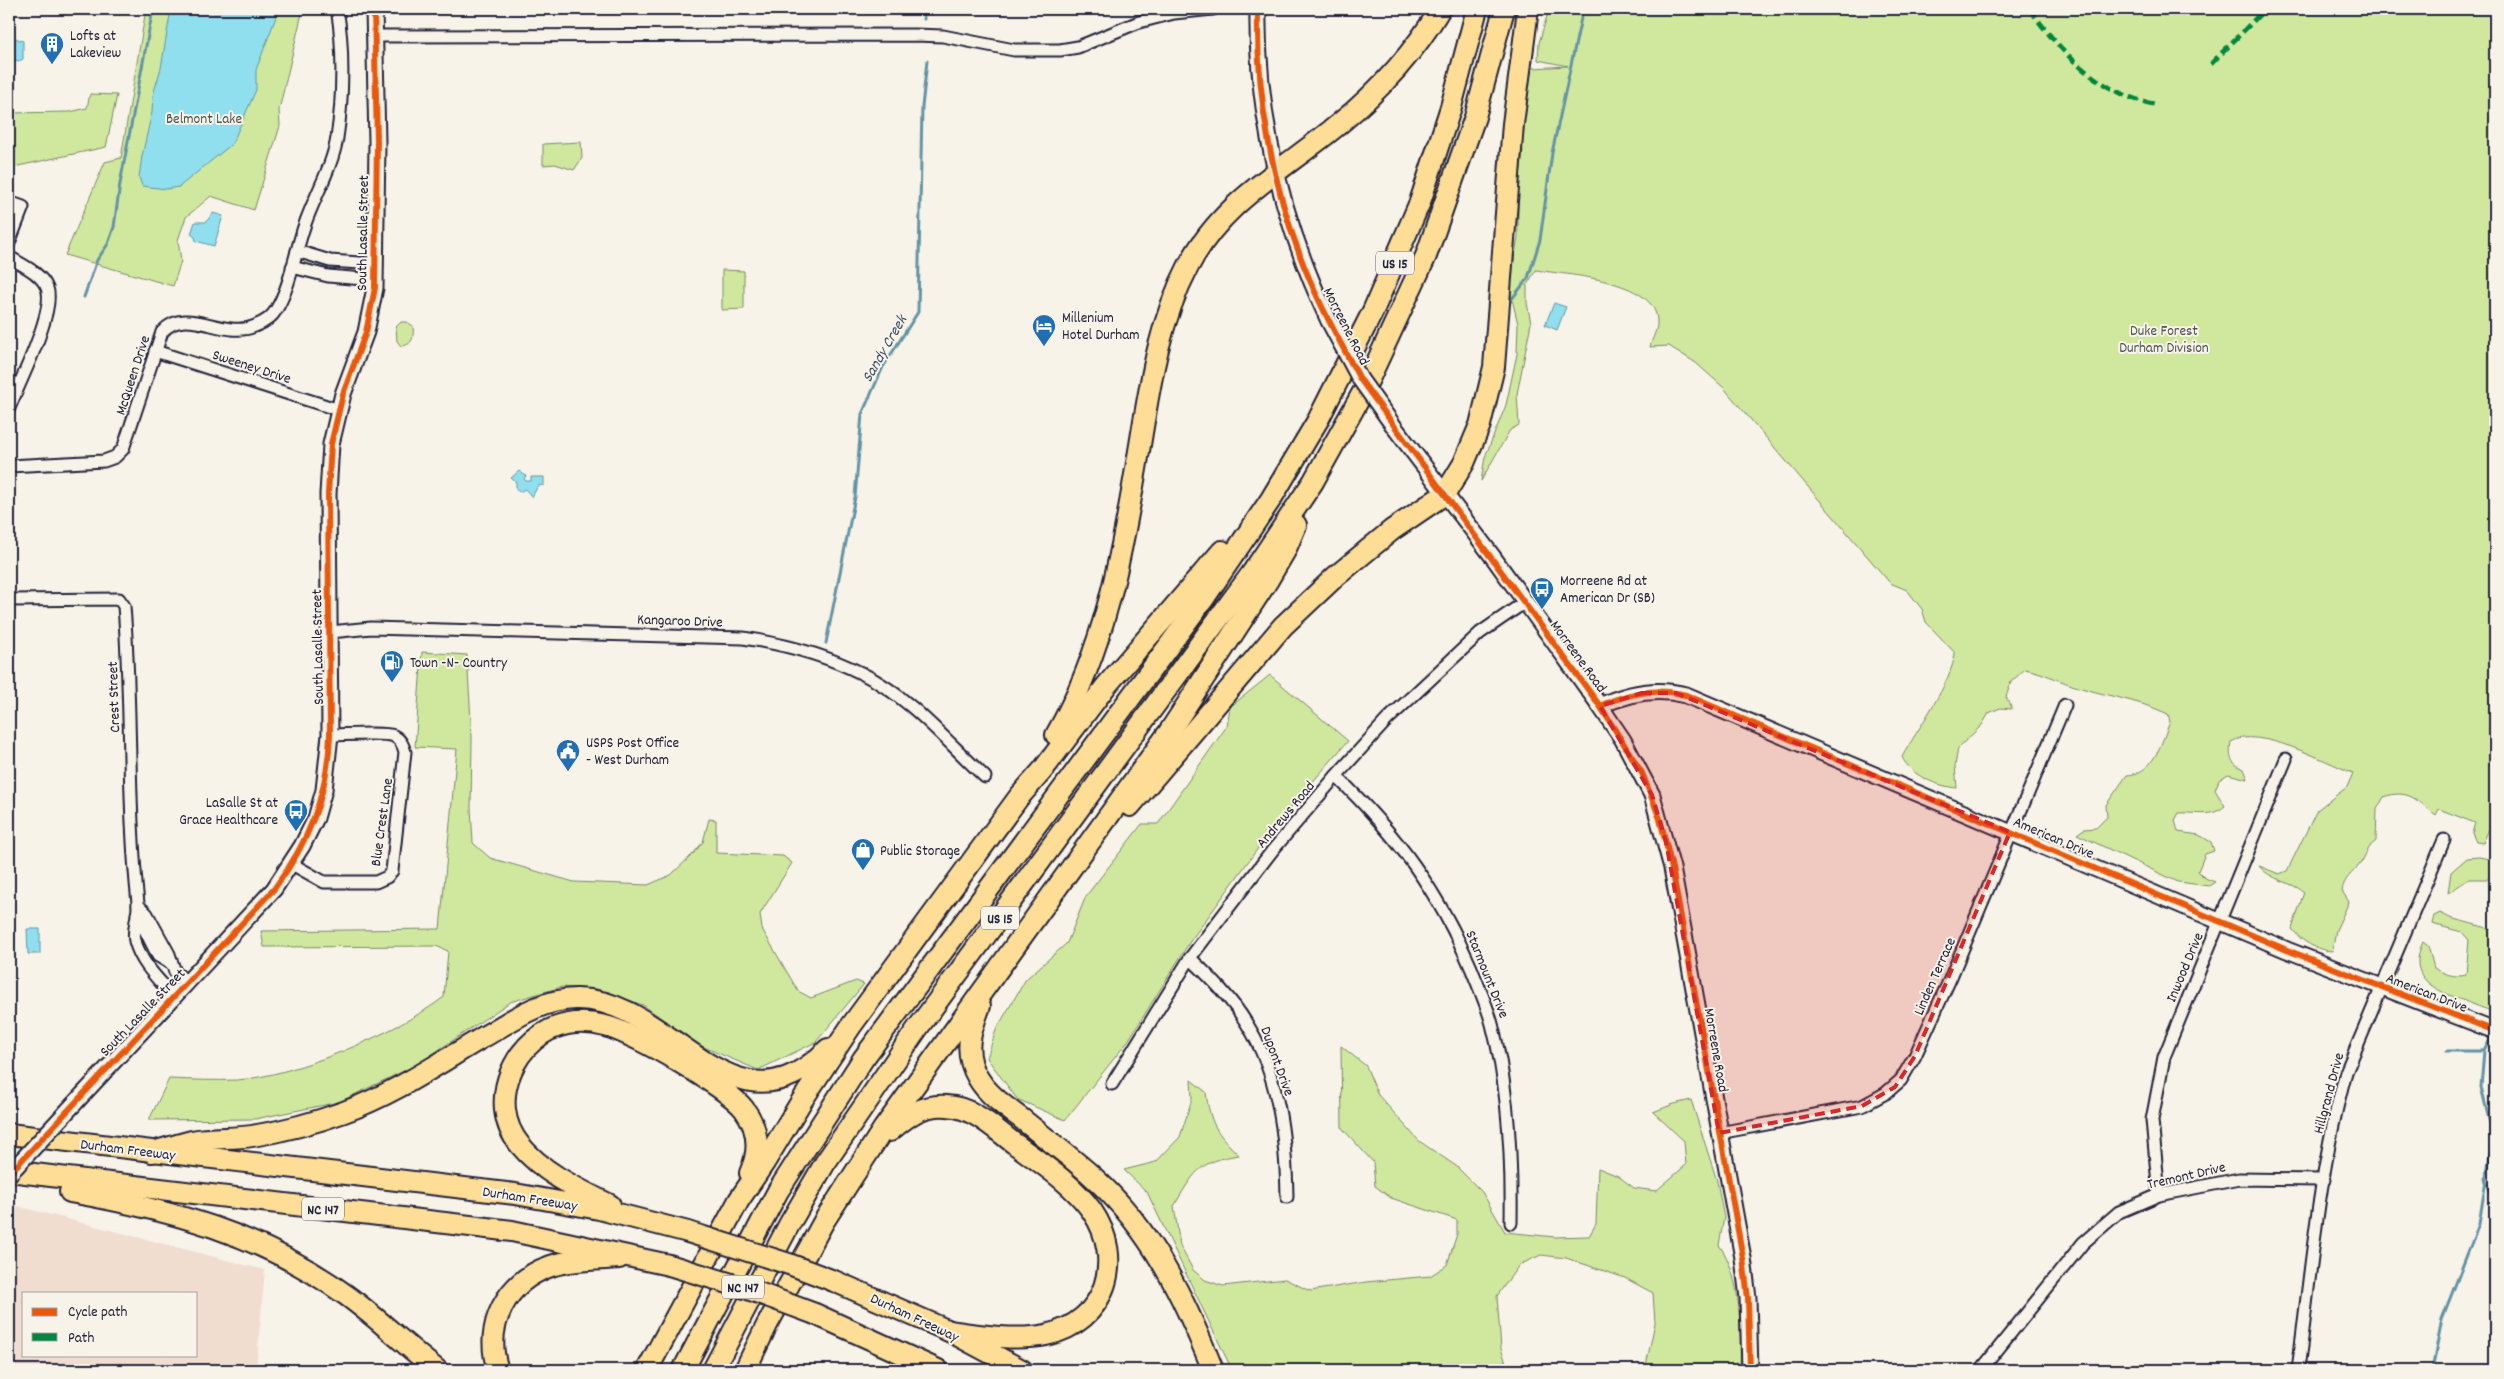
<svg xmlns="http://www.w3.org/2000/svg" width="2504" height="1379" viewBox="0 0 2504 1379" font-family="Dekko,sans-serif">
	<rect width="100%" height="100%" fill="#f7f3e8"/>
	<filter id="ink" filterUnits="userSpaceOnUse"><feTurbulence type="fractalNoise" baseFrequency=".02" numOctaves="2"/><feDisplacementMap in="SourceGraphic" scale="10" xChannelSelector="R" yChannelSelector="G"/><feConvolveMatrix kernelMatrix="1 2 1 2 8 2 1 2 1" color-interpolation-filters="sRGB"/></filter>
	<g filter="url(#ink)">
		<path fill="#f0ddd0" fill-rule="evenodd" d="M 9,1204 L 265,1270 L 256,1370 L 9,1370 ZM 24,1293 L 196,1293 L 196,1355 L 24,1355 Z"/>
		<g fill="#d0e89d" stroke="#79856c">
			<path d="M 146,9 L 303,9 L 279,110 L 280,126 L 254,210 L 211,196 L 186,217 L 178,240 L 181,261 L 173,286 L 65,255 L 105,162 L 121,158 Z"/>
			<path d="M 1549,9 L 2495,9 L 2495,832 L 2489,829 L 2483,843 L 2476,842 L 2472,833 L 2475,823 L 2439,809 L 2436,815 C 2418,801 2408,788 2384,797 L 2377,809 L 2376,841 C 2367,847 2366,856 2360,864 C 2352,874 2344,878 2342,891 L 2349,902 L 2336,930 L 2332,951 C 2316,950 2302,942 2292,929 L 2304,892 C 2290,881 2270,880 2259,866 L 2279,874 L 2287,871 L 2317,810 L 2347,787 L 2353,773 C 2326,762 2257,725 2231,742 C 2229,757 2230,763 2244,769 L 2248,779 L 2228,774 L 2219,780 L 2215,790 L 2225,806 C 2211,818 2196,812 2179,813 L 2175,820 L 2178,832 L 2199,835 L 2211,842 L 2214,851 L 2205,854 L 2198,871 L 2205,878 L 2215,882 L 2209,886 L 2178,882 L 2077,834 L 2084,829 L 2096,828 L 2107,817 L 2106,805 L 2127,775 C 2154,774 2161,743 2170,722 L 2168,714 C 2136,699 2104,696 2072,685 C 2054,679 2045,673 2025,669 L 2011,682 L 2006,697 L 2012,709 L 2000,708 L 1989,713 L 1982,725 L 1958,748 L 1955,766 L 1957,788 C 1937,786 1911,776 1902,757 C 1917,730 1952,682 1955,653 L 1926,622 L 1922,609 L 1907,590 L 1890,583 L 1723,387 L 1696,363 L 1669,346 L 1650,347 C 1652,339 1658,329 1657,321 C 1656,279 1566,275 1536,270 L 1527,285 L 1527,303 L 1531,323 L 1517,394 L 1519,425 L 1510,430 L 1481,481 L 1485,457 L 1506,405 L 1517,354 L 1518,324 L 1509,287 L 1518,237 L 1518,194 L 1523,150 L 1517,143 L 1523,95 L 1533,68 L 1568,66 L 1538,60 L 1539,43 Z"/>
			<path d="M 90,94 L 117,95 L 106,147 L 9,168 L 9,113 L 70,112 L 87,108 Z"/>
			<path d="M 581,142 L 582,158 L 574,170 L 555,164 L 543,165 L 543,144 Z"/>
			<path d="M 722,270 L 744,271 L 744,309 L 722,310 Z"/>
			<path d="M 401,322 L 407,322 L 413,326 C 414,337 413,345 401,346 L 397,341 L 396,327 Z"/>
			<path d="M 422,652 L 467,655 L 472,737 L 471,808 L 473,843 L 490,858 L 574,882 L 648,885 L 671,875 L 693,854 L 703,842 L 709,819 L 716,820 L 716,853 L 783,856 L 792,863 L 760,914 L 762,929 L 798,991 L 811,998 L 856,981 L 864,984 L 816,1042 L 758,1070 L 699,1045 L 643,1005 L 597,989 L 561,987 L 510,1002 L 416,1065 L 339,1102 L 255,1119 L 149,1120 L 169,1079 C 192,1080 215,1081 237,1080 C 295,1076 399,1032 444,997 L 448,951 L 436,946 L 264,947 L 261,931 L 440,929 L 457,749 L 415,747 Z"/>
			<path d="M 1270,675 L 1348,741 L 1272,829 L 1189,943 L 1128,1041 L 1065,1120 L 1017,1099 L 987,1058 L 996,1030 L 1026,979 L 1067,943 L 1086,896 L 1142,824 L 1158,824 L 1227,726 L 1230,707 Z"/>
			<path d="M 2479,857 L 2495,860 L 2495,879 L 2469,879 L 2448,893 L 2451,872 L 2467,858 Z"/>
			<path d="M 2440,913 L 2450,918 L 2495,930 L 2495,1012 C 2484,1009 2473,1004 2462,1000 C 2435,990 2406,978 2423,942 L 2428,946 L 2434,968 C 2444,974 2455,978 2466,975 L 2469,940 L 2462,932 L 2432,924 L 2434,916 Z"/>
			<path d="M 1341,1046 L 1366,1066 L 1378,1095 L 1419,1141 L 1456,1166 L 1482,1192 L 1505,1232 L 1555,1237 L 1589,1236 L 1596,1224 L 1598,1168 L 1618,1176 L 1634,1188 L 1656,1191 L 1686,1165 L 1684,1141 L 1653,1112 L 1674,1104 L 1691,1100 L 1717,1181 L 1724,1218 L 1719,1245 C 1742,1276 1741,1333 1740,1370 L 1645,1370 L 1655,1323 L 1653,1293 L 1625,1278 L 1566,1258 L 1541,1255 L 1519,1265 L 1497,1296 L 1501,1349 L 1509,1370 L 1232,1370 L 1147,1192 L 1124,1170 L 1156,1162 L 1180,1137 L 1192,1099 L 1191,1080 L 1206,1092 C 1210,1123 1216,1133 1239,1155 C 1198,1161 1194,1173 1174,1206 L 1180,1246 L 1193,1270 L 1205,1280 L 1223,1286 L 1285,1279 L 1310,1291 L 1366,1282 L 1430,1276 L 1447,1265 L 1457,1234 L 1457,1220 L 1391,1198 L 1375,1186 L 1373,1162 L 1342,1128 Z"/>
		</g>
		<g fill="#90dfee" stroke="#6493a6">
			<path d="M 171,9 L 279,9 L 256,70 L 256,90 L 232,144 L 179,187 L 166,189 L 142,186 L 139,177 L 142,156 L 152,112 L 153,95 L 161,68 Z"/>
			<path d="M 15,38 L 23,41 L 23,59 L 19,61 L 12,59 L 12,41 Z"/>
			<path d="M 213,213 L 223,216 L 214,246 L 196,241 L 195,237 L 191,234 L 195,222 L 206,222 Z"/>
			<path d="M 1554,303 L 1566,307 L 1557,330 L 1545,325 Z"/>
			<path d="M 519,471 L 526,476 L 524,479 L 526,481 L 531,481 L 531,477 L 544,477 L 544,485 L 538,486 L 532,497 L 525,489 L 520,492 L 516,490 L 516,482 L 511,478 Z"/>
			<path d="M 27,929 L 40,929 L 40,954 L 28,954 Z"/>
		</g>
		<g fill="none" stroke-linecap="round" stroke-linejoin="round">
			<g stroke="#6493a6" stroke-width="3">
				<path d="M 923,9 L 924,19"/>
				<path d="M 84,297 L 97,260 L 108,244 L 114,227 L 120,184 L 153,9"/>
				<path d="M 1508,304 L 1528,278 L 1540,240 L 1552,153 L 1583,9"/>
				<path d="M 826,643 L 855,497 L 862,414 L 883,367 L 918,312 L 922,107 L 927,61"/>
				<path d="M 2446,1051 L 2484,1051"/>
				<path d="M 2485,1178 L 2495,1203"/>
				<path d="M 2432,1370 L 2442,1319 L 2479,1224 L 2493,1136 L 2481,1087 L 2484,1051 L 2493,1034"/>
			</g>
			<g stroke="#22223b" stroke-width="15">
				<g id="street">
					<path d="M 376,36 L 915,35 L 943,36 L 1014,50 L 1060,50 L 1078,47 L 1139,22 L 1174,13 L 1213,9"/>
					<path d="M 9,202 L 23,207 L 9,243"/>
					<path d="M 297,251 L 330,261 L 375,264"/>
					<path d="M 9,257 C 22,265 41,273 47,288 C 56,310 19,384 9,408"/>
					<path d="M 292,267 L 328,276 L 375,280"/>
					<path d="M 155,351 L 339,410"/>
					<path d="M 9,466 L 104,461 L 115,457 L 123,449 L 162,332 C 186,304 224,340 255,326 C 263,323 272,317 276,310 C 291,285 295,252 305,224 C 315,195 332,168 337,138 C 343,99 344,47 337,9"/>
					<path d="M 9,600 L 119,599 L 124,606 C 132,705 127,804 138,903 C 139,916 132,928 135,941 C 141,964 159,980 174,997"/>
					<path d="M 330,632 L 371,628 L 743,638 C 784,644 826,655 863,674 C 910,697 947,742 985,777"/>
					<path d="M 1336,776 C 1398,836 1438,891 1472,970 C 1479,988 1487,1005 1492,1024 C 1509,1088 1512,1157 1511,1223"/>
					<path d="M 292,864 L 324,882 L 376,882 L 387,877 L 392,871 L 405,752 C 403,745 401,740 394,736 C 385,732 343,735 330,735"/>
					<path d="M 138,905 L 147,914 L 169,954 L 175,972 L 188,983"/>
					<path d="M 137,914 L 158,956 L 170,963"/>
					<path d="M 1190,958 C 1211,978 1232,999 1247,1024 C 1279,1074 1286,1139 1287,1197"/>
					<path d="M 1112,1084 L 1190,958 L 1272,851 L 1336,776 L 1387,720 L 1480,633 L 1525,602"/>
					<path d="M 1719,1133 L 1862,1106 L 1886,1093 L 1901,1080 L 1915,1056 L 1950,979 L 2065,705"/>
					<path d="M 2159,1195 L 2152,1120 L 2164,1057 L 2286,759"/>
					<path d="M 1981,1370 L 2083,1243 L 2119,1212 L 2159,1195 L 2239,1179 L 2324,1180"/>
					<path d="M 2298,1370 C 2311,1271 2319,1169 2346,1072 L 2444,840"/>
				</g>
			</g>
			<g stroke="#22223b" stroke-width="19">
				<g id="secondary">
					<path d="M 1258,9 C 1256,117 1283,223 1329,321"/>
					<path d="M 1395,428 L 1493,557 L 1600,706 L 1623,740 L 1652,795 L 1672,868 L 1743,1258 L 1748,1298 L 1750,1370"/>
					<path d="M 1600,706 C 1627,693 1656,687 1686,695 L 2287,950 L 2495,1031"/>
					<path d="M 74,1104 L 274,889 L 302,846 L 316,818 L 324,790 L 330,735 L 328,494 L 331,444 L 343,394 L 366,332 L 375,288 L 377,142 L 374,9"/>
				</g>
			</g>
			<g stroke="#22223b" stroke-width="24">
				<g id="highway">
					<path d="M 1056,735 C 1105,649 1122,553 1138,457 C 1149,392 1157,326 1188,267 C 1221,202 1285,169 1339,124 C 1378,92 1414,53 1440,9"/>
					<path d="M 1130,806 L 1283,626 L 1335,577 L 1392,530 L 1445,494 L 1464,463 L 1480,425 L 1494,367 L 1513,124 L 1528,9"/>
					<path d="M 980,1006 C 970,1032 963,1053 978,1078 C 988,1095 1006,1107 1022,1119 C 1045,1138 1070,1156 1092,1176 C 1152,1229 1184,1298 1213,1370"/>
					<path d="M 890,1131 C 908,1116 922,1104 947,1106 C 973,1107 995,1129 1015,1144 C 1041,1163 1073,1184 1092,1211 C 1125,1259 1107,1322 1046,1335 C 1017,1341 978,1335 949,1331"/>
					<path d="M 9,1134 L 515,1194 L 599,1209 L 688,1232"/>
					<path d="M 152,1152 C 165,1149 179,1144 192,1141 C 211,1137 233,1139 252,1136 C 283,1131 314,1123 344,1112 C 392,1095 436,1065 480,1039 C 512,1021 537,1000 576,999 C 671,997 731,1146 828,1049"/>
					<path d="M 9,1171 L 512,1231 L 669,1265"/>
					<path d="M 70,1192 C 171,1210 262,1234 346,1295 C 378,1318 406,1346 437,1370"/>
					<path d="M 610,1205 C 578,1189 543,1173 520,1145 C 484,1102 516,1033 568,1024 C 580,1022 594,1023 605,1026 C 634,1033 727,1087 744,1109 C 759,1129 760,1151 750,1173"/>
					<path d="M 834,1281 L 949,1331 L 1022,1370"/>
					<path d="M 815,1314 L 938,1370"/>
					<path d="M 498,1370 C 483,1326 506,1281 551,1266 C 572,1259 597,1260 619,1258"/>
					<path d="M 647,1370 L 739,1200 L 764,1163 L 801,1102 L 851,1026 L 1019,797 L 1042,771 L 1106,686 L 1222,551"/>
					<path d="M 683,1370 L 778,1191 L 863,1059 L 1205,597 L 1271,499 L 1318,420 L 1373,311 L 1420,202 L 1451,107 L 1477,9"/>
					<path d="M 713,1370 L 790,1223 L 825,1163 L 917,1029 L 1252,573 L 1313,482 L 1363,392 L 1426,256 L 1475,117 L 1504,9"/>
					<path d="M 745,1370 L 767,1325 L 824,1221 L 884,1128 L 1169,732 L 1268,580 L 1285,551 L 1296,525"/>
				</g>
			</g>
			<use href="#street" stroke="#f7f3e8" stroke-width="11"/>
			<use href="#secondary" stroke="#f7f3e8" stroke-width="15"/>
			<use href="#highway" stroke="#fedd96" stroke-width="20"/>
			<g stroke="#22223b" stroke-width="19" stroke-linecap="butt">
				<g id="secondary-bridge">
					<path d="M 1329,321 L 1360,379 L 1395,428"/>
					<path d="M 9,1174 L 74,1104"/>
				</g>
			</g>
			<g stroke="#22223b" stroke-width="24" stroke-linecap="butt">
				<g id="highway-bridge">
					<path d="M 688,1232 L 789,1264 L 834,1281"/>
					<path d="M 669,1265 L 748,1289 L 815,1314"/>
				</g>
			</g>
			<use href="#secondary-bridge" stroke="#f7f3e8" stroke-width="15"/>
			<use href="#highway-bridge" stroke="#fedd96" stroke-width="20"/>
			<g stroke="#00873e" stroke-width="5" stroke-dasharray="10 5" stroke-linecap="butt">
				<path d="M 2030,9 C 2060,52 2100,94 2154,104"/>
				<path d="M 2211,64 L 2265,9"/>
			</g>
			<g stroke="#f7f3e8" stroke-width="9">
				<g id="cycleway">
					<path d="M 1258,9 C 1256,96 1272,185 1304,266 C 1320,306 1340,342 1360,379 L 1600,706 L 1642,773 L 1660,819 L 1672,868 L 1743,1258 L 1748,1298 L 1750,1370"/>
					<path d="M 1600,706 C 1627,693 1656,687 1686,695 L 2287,950 L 2495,1031"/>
					<path d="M 9,1174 L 274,889 C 309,842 328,794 330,735 L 328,494 L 331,444 L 343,394 L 366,332 L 375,288 L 377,142 L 374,9"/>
				</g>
			</g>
			<use href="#cycleway" stroke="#e8590c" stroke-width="6"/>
		</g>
	</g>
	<path fill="#d62828" fill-opacity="0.2" stroke="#d62828" stroke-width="4" stroke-dasharray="10 6" stroke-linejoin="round" d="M 1642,693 L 1676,693 L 2010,832 L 1915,1056 L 1895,1087 L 1862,1106 L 1719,1133 L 1666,842 L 1652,795 L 1600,706 Z"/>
	<defs>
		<g id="building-pin" transform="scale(1.25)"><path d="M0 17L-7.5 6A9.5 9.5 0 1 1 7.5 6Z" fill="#1f6fb2" stroke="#f7f3e8"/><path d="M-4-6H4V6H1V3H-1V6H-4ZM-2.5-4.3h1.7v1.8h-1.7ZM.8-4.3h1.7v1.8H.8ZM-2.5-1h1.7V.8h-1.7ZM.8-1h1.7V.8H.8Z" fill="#fff"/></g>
		<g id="hotel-pin" transform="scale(1.25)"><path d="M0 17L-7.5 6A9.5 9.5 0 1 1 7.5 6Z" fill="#1f6fb2" stroke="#f7f3e8"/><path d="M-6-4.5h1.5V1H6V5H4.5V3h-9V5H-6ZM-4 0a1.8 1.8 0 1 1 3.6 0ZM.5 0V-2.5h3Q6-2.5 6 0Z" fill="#fff"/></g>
		<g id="bus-pin" transform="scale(1.25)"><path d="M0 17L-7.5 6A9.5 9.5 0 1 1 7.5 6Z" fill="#1f6fb2" stroke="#f7f3e8"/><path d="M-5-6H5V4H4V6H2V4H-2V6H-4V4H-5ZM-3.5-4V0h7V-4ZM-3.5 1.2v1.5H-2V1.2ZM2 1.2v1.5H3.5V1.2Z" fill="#fff"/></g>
		<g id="fuel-pin" transform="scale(1.25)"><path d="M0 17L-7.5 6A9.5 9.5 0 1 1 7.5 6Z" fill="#1f6fb2" stroke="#f7f3e8"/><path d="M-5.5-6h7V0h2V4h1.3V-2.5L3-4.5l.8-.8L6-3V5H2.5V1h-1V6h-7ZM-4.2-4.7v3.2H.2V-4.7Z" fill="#fff"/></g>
		<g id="civic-pin" transform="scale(1.25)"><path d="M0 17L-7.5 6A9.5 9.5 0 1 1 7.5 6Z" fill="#1f6fb2" stroke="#f7f3e8"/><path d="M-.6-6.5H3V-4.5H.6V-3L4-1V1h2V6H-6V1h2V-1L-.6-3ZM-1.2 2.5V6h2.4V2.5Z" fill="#fff"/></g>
		<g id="shop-pin" transform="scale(1.25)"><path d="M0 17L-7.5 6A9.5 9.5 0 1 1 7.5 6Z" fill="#1f6fb2" stroke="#f7f3e8"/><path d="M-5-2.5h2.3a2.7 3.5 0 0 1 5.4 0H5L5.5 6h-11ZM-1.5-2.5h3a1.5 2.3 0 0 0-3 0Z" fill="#fff"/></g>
	</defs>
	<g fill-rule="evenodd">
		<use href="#building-pin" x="52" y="44"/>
		<use href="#hotel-pin" x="1044" y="326"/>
		<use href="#bus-pin" x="1542" y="589"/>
		<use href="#fuel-pin" x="392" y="662"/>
		<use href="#civic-pin" x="568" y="751"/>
		<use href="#bus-pin" x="296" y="811"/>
		<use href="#shop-pin" x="863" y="850"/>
	</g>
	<g text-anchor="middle" stroke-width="4" stroke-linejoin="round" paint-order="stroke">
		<g fill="#f7f3e8" stroke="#62616f" stroke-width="1">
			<rect x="1376" y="251.5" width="38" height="23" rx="4"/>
			<rect x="981" y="906.5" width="38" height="23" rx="4"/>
			<rect x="302" y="1197.5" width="42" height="23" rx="4"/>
			<rect x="722" y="1275.5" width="42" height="23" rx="4"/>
		</g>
		<g font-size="14" font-weight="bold" fill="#22223b">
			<text x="1395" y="268">US 15</text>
			<text x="1000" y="923">US 15</text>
			<text x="323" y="1214">NC 147</text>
			<text x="743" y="1292">NC 147</text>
		</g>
		<g font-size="15" fill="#22223b" stroke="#f7f3e8" text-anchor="start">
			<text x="70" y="40">Lofts at<tspan x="70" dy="17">Lakeview</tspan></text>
			<text x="1062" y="322">Millenium<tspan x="1062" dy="17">Hotel Durham</tspan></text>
			<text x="1560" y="585">Morreene Rd at<tspan x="1560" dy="17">American Dr (SB)</tspan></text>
			<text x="410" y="667">Town -N- Country</text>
			<text x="586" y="747">USPS Post Office<tspan x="586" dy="17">- West Durham</tspan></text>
			<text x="278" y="807" text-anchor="end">LaSalle St at<tspan x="278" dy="17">Grace Healthcare</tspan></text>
			<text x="880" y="855">Public Storage</text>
		</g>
		<g font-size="15" fill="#4e5454" stroke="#f7f3e8">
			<text x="204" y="123">Belmont Lake</text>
			<text x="2164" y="335">Duke Forest<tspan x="2164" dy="17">Durham Division</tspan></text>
		</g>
		<g font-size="15" fill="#22223b" stroke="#f7f3e8">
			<text transform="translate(362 233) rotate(-89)" y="5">South Lasalle Street</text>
			<text transform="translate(1347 326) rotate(63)" y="5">Morreene Road</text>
			<text transform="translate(252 366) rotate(18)" y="5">Sweeney Drive</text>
			<text transform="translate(132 375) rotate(-72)" y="5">McQueen Drive</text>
			<text transform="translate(680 620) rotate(2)" y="5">Kangaroo Drive</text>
			<text transform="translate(317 647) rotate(-91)" y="5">South Lasalle Street</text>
			<text transform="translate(1579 656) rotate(54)" y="5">Morreene Road</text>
			<text transform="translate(113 697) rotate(-92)" y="5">Crest Street</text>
			<text transform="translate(1285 814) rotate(-50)" y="5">Andrews Road</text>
			<text transform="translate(381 822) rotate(-82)" y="5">Blue Crest Lane</text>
			<text transform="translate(2054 837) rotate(23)" y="5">American Drive</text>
			<text transform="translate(2184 967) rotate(-67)" y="5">Inwood Drive</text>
			<text transform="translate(1488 974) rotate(68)" y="5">Starmount Drive</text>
			<text transform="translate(1934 976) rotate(-66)" y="5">Linden Terrace</text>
			<text transform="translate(2427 992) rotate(21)" y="5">American Drive</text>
			<text transform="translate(142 1012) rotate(-46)" y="5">South Lasalle Street</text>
			<text transform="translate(1717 1050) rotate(80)" y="5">Morreene Road</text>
			<text transform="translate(1278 1061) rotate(70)" y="5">Dupont Drive</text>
			<text transform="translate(2328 1093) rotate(-75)" y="5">Hillgrand Drive</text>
			<text transform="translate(128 1149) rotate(7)" y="5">Durham Freeway</text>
			<text transform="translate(2186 1175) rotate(-13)" y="5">Tremont Drive</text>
			<text transform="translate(530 1198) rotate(9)" y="5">Durham Freeway</text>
			<text transform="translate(915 1317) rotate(25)" y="5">Durham Freeway</text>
		</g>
		<g font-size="16" font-style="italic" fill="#3e5168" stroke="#f7f3e8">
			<text transform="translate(883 348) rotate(-60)" y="6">Sandy Creek</text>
		</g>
	</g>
	<rect width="2504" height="1379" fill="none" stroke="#f7f3e8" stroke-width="30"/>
	<rect x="15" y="15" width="2474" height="1349" fill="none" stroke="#22223b" stroke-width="2" filter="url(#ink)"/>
	<rect x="22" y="1292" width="175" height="65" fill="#f7f3e8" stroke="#a29fa3"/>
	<rect x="32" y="1308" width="25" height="8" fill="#e8590c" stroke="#a29fa3"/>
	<text x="68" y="1316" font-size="15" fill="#22223b">Cycle path</text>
	<rect x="32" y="1333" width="25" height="8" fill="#00873e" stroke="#a29fa3"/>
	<text x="68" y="1342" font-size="15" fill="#22223b">Path</text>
</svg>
